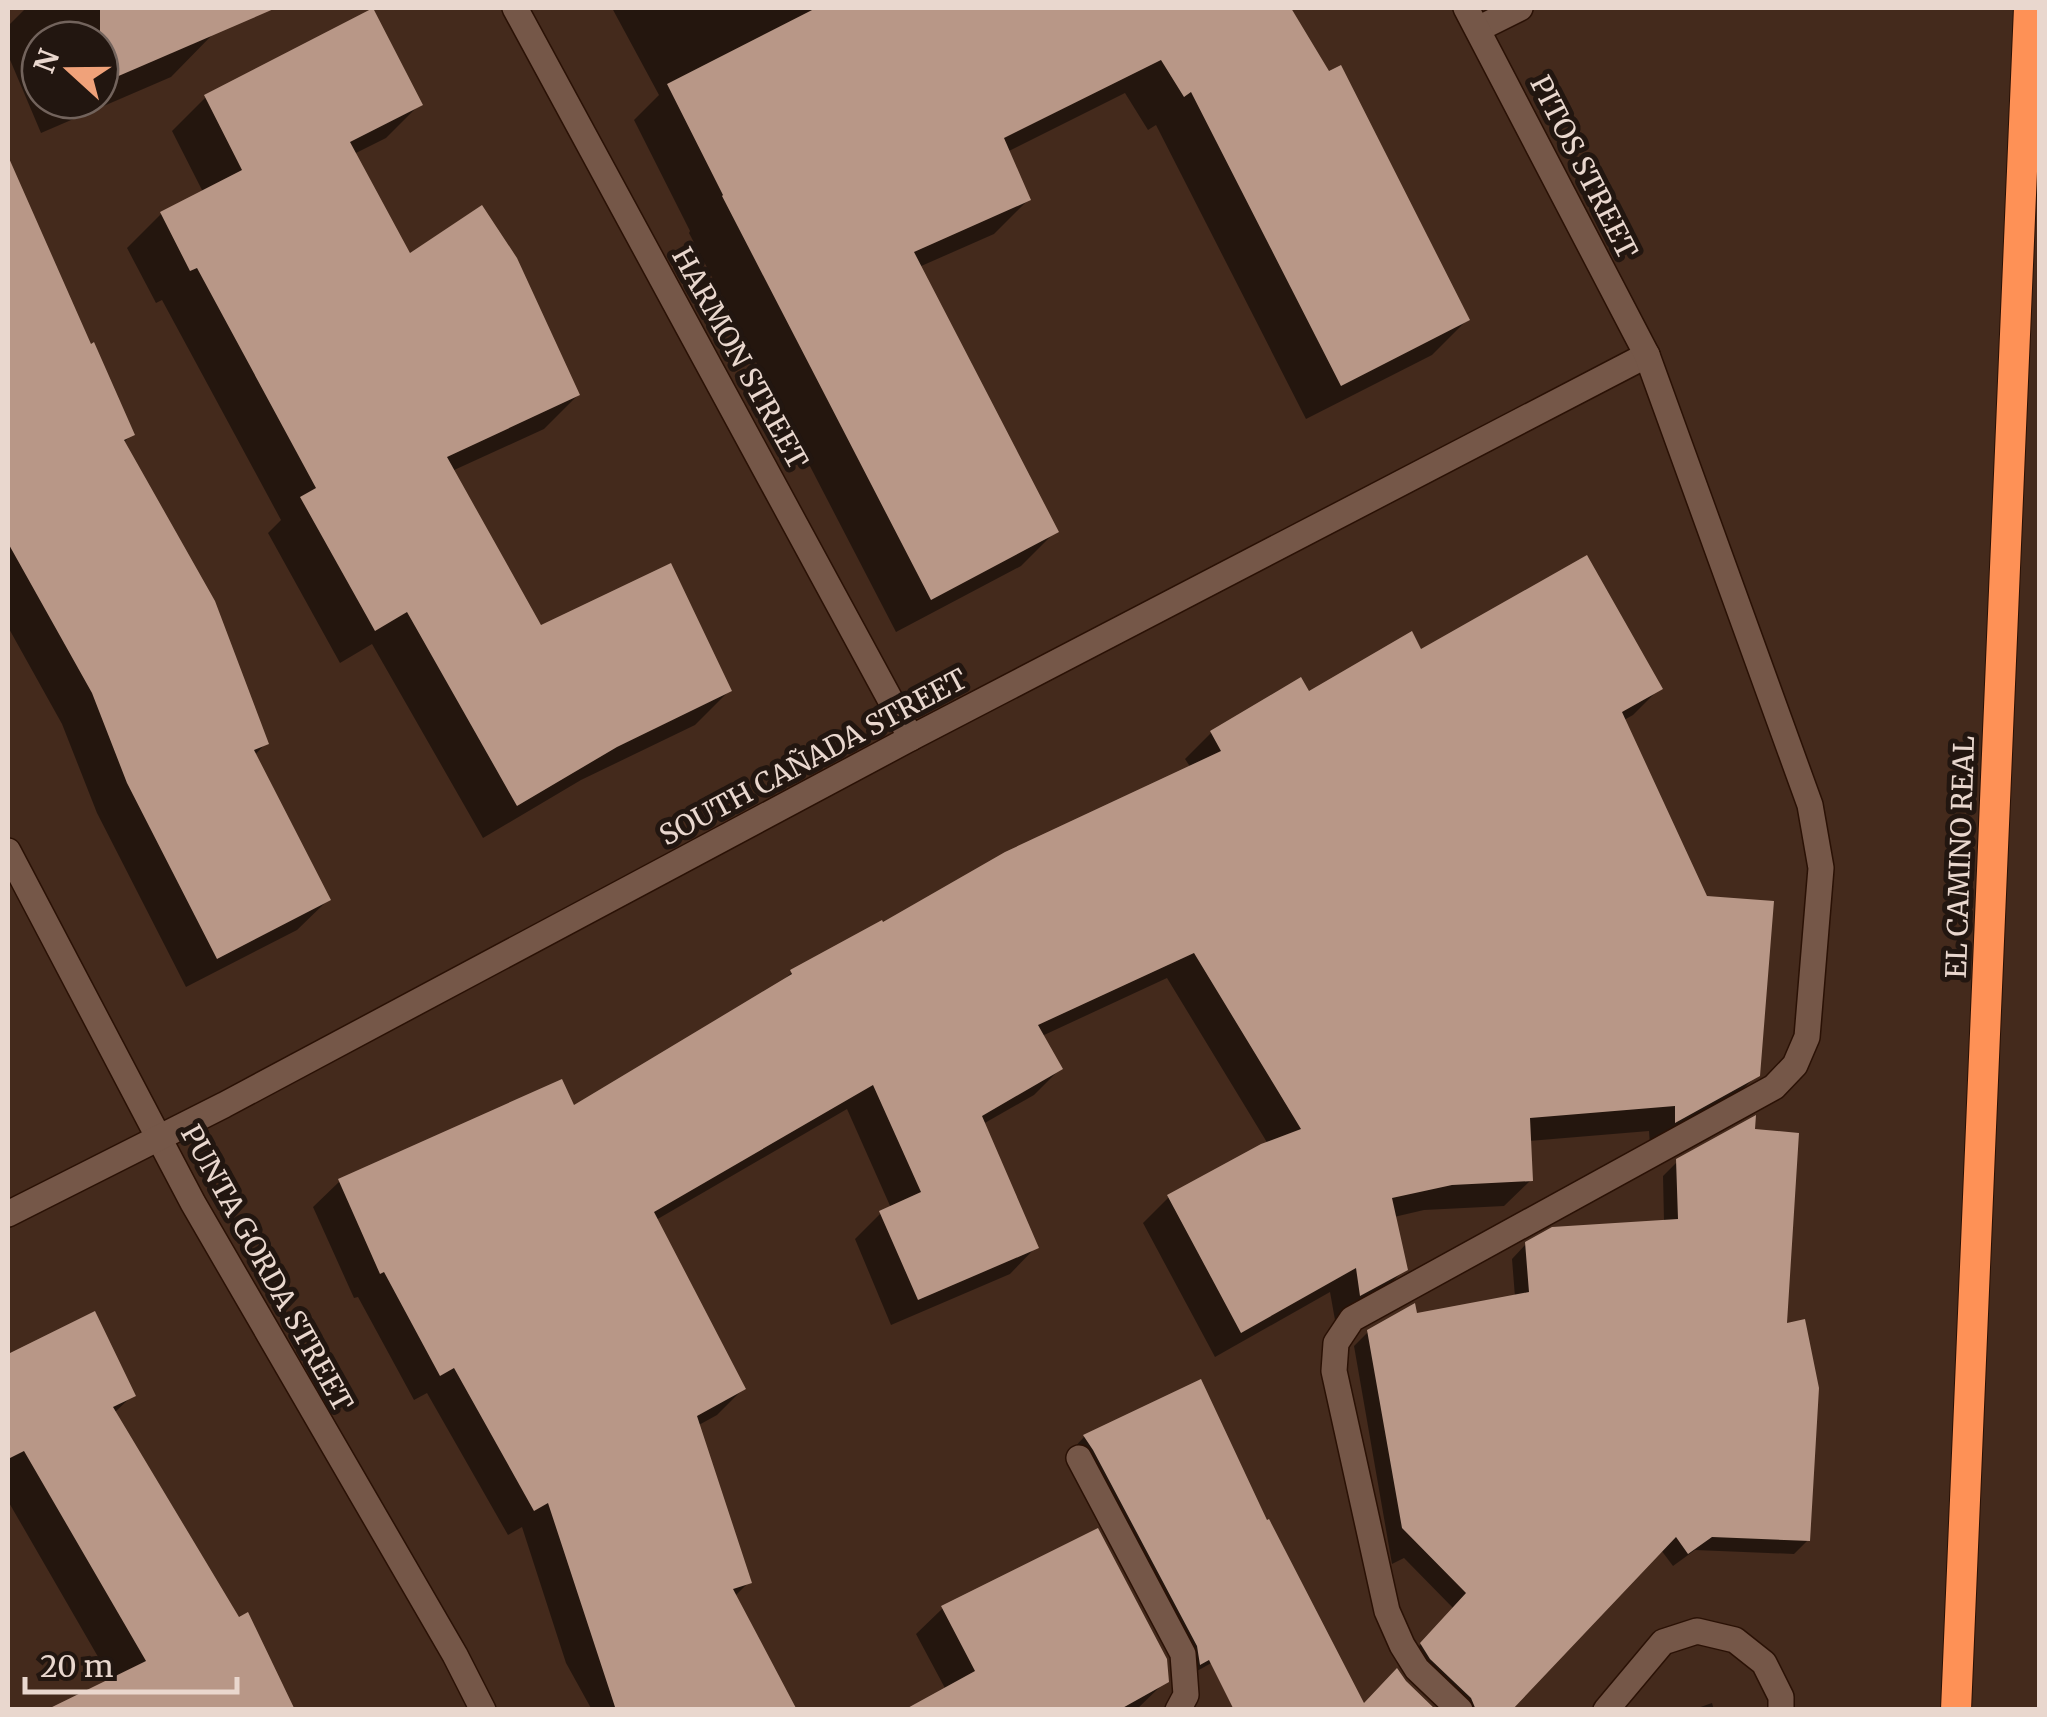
<svg xmlns="http://www.w3.org/2000/svg" width="2047" height="1717" viewBox="0 0 2047 1717" font-family="Merriweather,serif">
	<rect width="100%" height="100%" fill="#442a1c"/>
	<g fill="#0007" fill-rule="evenodd">
		<path d="M 26,8 L 205,8 L 215,32 L 171,77 L 41,133 L 8,55 L 8,26 ZM 40,40 L 100,40 L 100,100 L 40,100 Z"/>
		<path d="M 612,8 L 1288,8 L 1328,74 L 1467,320 L 1432,355 L 1306,419 L 1156,125 L 1148,130 L 1125,93 L 1007,152 L 1028,200 L 994,234 L 919,267 L 1056,531 L 1021,566 L 896,632 L 689,233 L 690,231 L 634,120 L 659,95 Z"/>
		<path d="M 206,97 L 420,104 L 386,138 L 354,154 L 409,257 L 578,395 L 544,429 L 452,471 L 539,629 L 729,691 L 695,725 L 581,780 L 483,838 L 372,644 L 340,663 L 268,533 L 281,520 L 162,300 L 156,303 L 127,248 L 161,214 L 203,192 L 172,131 Z"/>
		<path d="M 25,202 L 132,434 L 123,443 L 266,743 L 254,756 L 328,900 L 297,930 L 186,987 L 97,813 L 62,724 L 8,627 L 8,210 Z"/>
		<path d="M 1420,652 L 1660,688 L 1633,715 L 1624,720 L 1757,1075 L 1730,1102 L 1650,1146 L 1649,1131 L 1529,1141 L 1531,1180 L 1504,1206 L 1424,1210 L 1394,1217 L 1405,1269 L 1379,1295 L 1335,1320 L 1330,1292 L 1215,1357 L 1143,1223 L 1169,1197 L 1268,1144 L 1167,978 L 1042,1036 L 1060,1069 L 1034,1095 L 983,1124 L 1036,1247 L 1010,1274 L 891,1325 L 855,1239 L 881,1213 L 891,1208 L 847,1109 L 656,1220 L 743,1389 L 717,1415 L 697,1426 L 749,1582 L 734,1597 L 794,1710 L 592,1710 L 566,1663 L 522,1527 L 508,1535 L 427,1393 L 414,1400 L 358,1297 L 354,1298 L 313,1207 L 340,1181 L 573,1109 L 779,985 L 792,972 L 1191,768 L 1185,759 L 1211,733 Z"/>
		<path d="M 1678,1161 L 1784,1326 L 1808,1540 L 1794,1554 L 1695,1550 L 1673,1566 L 1661,1550 L 1509,1710 L 1454,1710 L 1407,1659 L 1454,1609 L 1404,1558 L 1392,1564 L 1354,1346 L 1368,1332 L 1416,1315 L 1515,1297 L 1512,1259 L 1526,1244 L 1664,1222 L 1663,1176 Z"/>
		<path d="M 94,1314 L 133,1395 L 114,1413 L 238,1620 L 112,1681 L 8,1501 L 8,1356 Z"/>
		<path d="M 1200,1383 L 1296,1616 L 1188,1676 L 1072,1450 L 1084,1437 Z"/>
		<path d="M 943,1608 L 1166,1681 L 1136,1710 L 910,1710 L 946,1690 L 916,1634 Z"/>
		<path d="M 1712,1703 L 1714,1710 L 1692,1710 Z"/>
	</g>
	<g fill="#b89787">
		<path d="M 100,8 L 276,8 L 100,84 Z"/>
		<path d="M 373,8 L 423,105 L 350,142 L 410,253 L 482,205 L 517,258 L 580,395 L 447,457 L 541,625 L 671,563 L 732,691 L 617,747 L 517,806 L 407,612 L 375,631 L 300,497 L 316,488 L 197,268 L 190,271 L 160,212 L 242,170 L 204,95 Z"/>
		<path d="M 816,8 L 1291,8 L 1329,71 L 1341,65 L 1470,320 L 1341,386 L 1191,92 L 1184,97 L 1161,60 L 1004,138 L 1031,200 L 914,252 L 1059,532 L 931,600 L 722,196 L 723,195 L 667,84 Z"/>
		<path d="M 8,156 L 91,344 L 94,342 L 135,435 L 124,440 L 215,601 L 269,744 L 254,750 L 331,900 L 217,959 L 127,783 L 92,693 L 8,543 Z"/>
		<path d="M 1587,555 L 1663,689 L 1622,712 L 1707,896 L 1774,901 L 1760,1076 L 1675,1123 L 1675,1106 L 1530,1118 L 1533,1181 L 1452,1185 L 1392,1198 L 1408,1270 L 1360,1296 L 1356,1268 L 1241,1333 L 1167,1195 L 1261,1144 L 1301,1129 L 1194,953 L 1038,1025 L 1063,1069 L 982,1116 L 1039,1248 L 918,1300 L 879,1211 L 921,1192 L 873,1085 L 654,1212 L 746,1389 L 697,1416 L 752,1583 L 733,1589 L 797,1710 L 616,1710 L 548,1503 L 534,1511 L 454,1368 L 440,1376 L 384,1272 L 380,1274 L 338,1179 L 562,1079 L 574,1105 L 792,974 L 790,970 L 882,920 L 883,922 L 1005,852 L 1221,751 L 1210,731 L 1301,677 L 1309,691 L 1412,631 L 1421,649 Z"/>
		<path d="M 1756,1115 L 1755,1129 L 1799,1133 L 1787,1323 L 1805,1319 L 1819,1388 L 1810,1541 L 1712,1537 L 1688,1554 L 1676,1537 L 1512,1710 L 1476,1710 L 1471,1698 L 1430,1659 L 1420,1643 L 1466,1593 L 1402,1528 L 1367,1330 L 1415,1303 L 1417,1313 L 1529,1292 L 1525,1242 L 1552,1227 L 1678,1219 L 1676,1159 Z"/>
		<path d="M 95,1311 L 136,1396 L 113,1407 L 239,1617 L 248,1612 L 295,1710 L 46,1710 L 146,1661 L 24,1451 L 8,1459 L 8,1354 Z"/>
		<path d="M 1201,1379 L 1267,1520 L 1269,1519 L 1364,1703 L 1397,1668 L 1406,1681 L 1436,1710 L 1234,1710 L 1209,1660 L 1200,1665 L 1197,1646 L 1093,1450 L 1083,1435 Z"/>
		<path d="M 1098,1528 L 1167,1659 L 1169,1682 L 1119,1710 L 904,1710 L 975,1671 L 941,1606 Z"/>
	</g>
	<g fill="none" stroke-linecap="round" stroke-linejoin="round">
		<g stroke="#2a1105" stroke-width="28">
			<g id="minor">
				<path d="M 515,8 L 911,738"/>
				<path d="M 1478,29 L 1520,8"/>
				<path d="M 8,851 L 193,1203 L 455,1655 L 483,1710"/>
				<path d="M 8,1214 L 224,1105 L 911,738 L 1647,355"/>
				<path d="M 1079,1458 L 1183,1654 L 1186,1695 L 1178,1710"/>
				<path d="M 1460,1710 L 1417,1669 L 1402,1645 L 1387,1611 L 1334,1371 L 1336,1343 L 1352,1319 L 1774,1087 L 1795,1065 L 1807,1037 L 1821,868 L 1810,805 L 1647,355 L 1466,8"/>
				<path d="M 1606,1710 L 1663,1642 L 1697,1631 L 1735,1640 L 1764,1663 L 1781,1697 L 1781,1710"/>
			</g>
		</g>
		<g stroke="#2a1105" stroke-width="32">
			<path id="highway" d="M 1956,1710 L 2029,8"/>
		</g>
		<use href="#minor" stroke="#755748" stroke-width="25"/>
		<use href="#highway" stroke="#fe9156" stroke-width="30"/>
	</g>
	<g text-anchor="middle" stroke-width="10" stroke-linejoin="round" paint-order="stroke">
		<g font-size="28" fill="#e9d7ce" stroke="#221610">
			<text transform="translate(1584 167) rotate(63)" y="10">PITOS STREET</text>
			<text transform="translate(740 358) rotate(61)" y="10">HARMON STREET</text>
			<text transform="translate(813 757) rotate(-28)" y="10">SOUTH CAÑADA STREET</text>
			<text transform="translate(1960 857) rotate(-88)" y="10">EL CAMINO REAL</text>
			<text transform="translate(267 1268) rotate(61)" y="10">PUNTA GORDA STREET</text>
		</g>
	</g>
	<rect width="2047" height="1717" fill="none" stroke="#e9d7ce" stroke-width="20"/>
	<g transform="translate(70 70) rotate(291)"><circle r="48" fill="#221610" stroke="#72635c" stroke-width="2.5"/>
	<path d="M0-8L18 38L0 25L-18 38Z" fill="#f0a27a"/>
	<text y="-15" font-size="28" font-weight="bold" text-anchor="middle" fill="#e9d7ce">N</text>
	</g>
	<path d="M25 1677v15h212v-15" fill="none" stroke="#e9d7ce" stroke-width="5"/>
	<text x="40" y="1677" font-size="30" fill="#e9d7ce" stroke="#221610" stroke-width="8" paint-order="stroke">20 m</text>
</svg>
